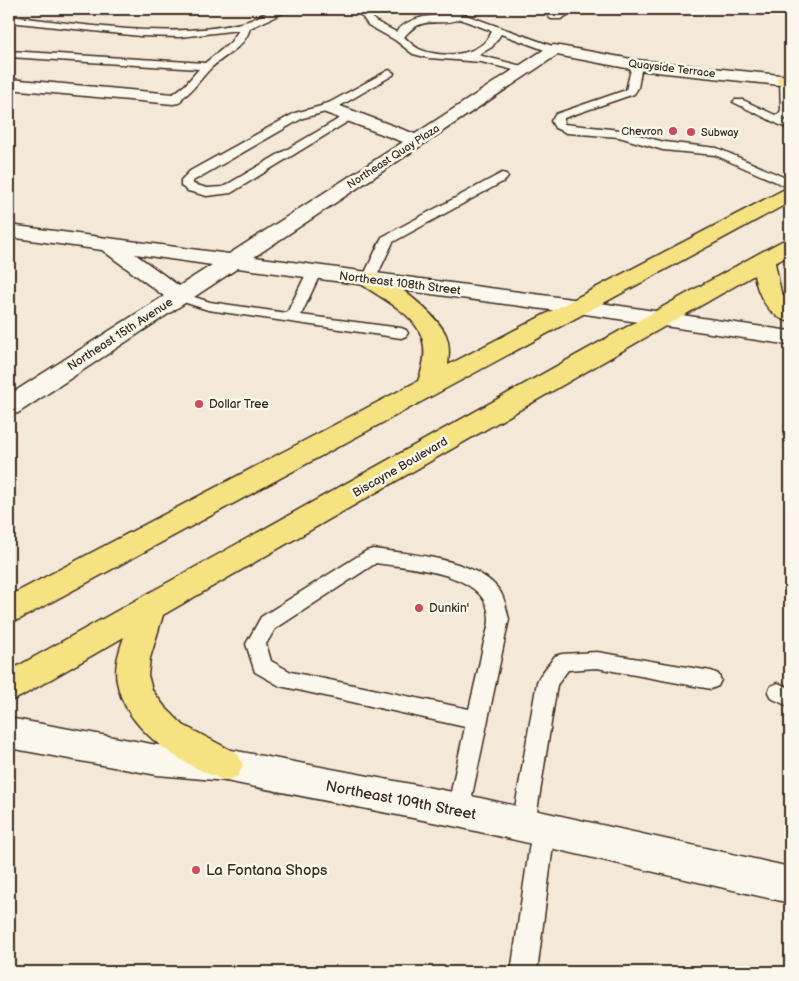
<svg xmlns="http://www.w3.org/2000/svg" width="799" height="981" viewBox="0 0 799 981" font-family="'Balsamiq Sans',sans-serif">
	<rect width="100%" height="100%" fill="#f4e8d9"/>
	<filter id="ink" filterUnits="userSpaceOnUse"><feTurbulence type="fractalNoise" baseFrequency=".02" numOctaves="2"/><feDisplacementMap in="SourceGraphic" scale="10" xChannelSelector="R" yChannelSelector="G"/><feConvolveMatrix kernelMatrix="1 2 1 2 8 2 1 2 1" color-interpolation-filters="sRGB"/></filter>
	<g filter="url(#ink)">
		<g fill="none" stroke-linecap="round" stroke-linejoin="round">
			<g stroke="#3b2a1e" stroke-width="3">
				<g id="service">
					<path d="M 277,9 L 292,9 L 250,28 C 245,48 224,55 210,69 C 199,80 189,98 173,102 L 167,99 L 169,97 L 185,85 L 199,69 L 9,57 L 9,51 L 205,63 L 230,43 L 239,30 L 180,37 L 140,36 L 9,22 L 9,16 C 82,24 169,40 241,23 C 254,21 264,12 277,9 Z"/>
					<path d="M 357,9 L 367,9 L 375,21 L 396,32 C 409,17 429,15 448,15 L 436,9 L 449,9 L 558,48 L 559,50 L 554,53 L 550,52 L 501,34 L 492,47 L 478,55 L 530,68 L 531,70 L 530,72 L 526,73 L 481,62 L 429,58 L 413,54 L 395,40 L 368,25 ZM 460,19 L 492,31 C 482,57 441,59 419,49 C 413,46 409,41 404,37 C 423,13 441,28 460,19 Z"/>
					<path d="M 637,62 L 642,65 L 638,88 L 634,94 L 564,118 L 564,124 L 620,130 L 664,142 L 717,148 L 790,180 L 790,188 L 715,155 L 663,150 L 619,137 L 567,133 L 555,128 L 551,121 L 556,114 L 626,90 L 632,65 Z"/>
					<path d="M 389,70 L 394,73 L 393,75 L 333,110 L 303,118 L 193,181 L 193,184 L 207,188 L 223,187 L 347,114 L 351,113 L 357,116 L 231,193 L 207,196 L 188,191 L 181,186 L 181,180 L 190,171 L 295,113 L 325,105 Z"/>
					<path d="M 785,77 L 790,80 L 790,115 L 784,120 L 790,123 L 790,130 L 733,102 L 735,100 L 743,100 L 775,115 L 779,114 L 781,110 L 780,80 Z"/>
					<path d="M 502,173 L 506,174 L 508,177 L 506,180 L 393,242 L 374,282 L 364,282 L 362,279 L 382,237 Z"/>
					<path d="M 314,268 L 321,272 L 301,315 L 401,328 L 406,330 L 408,333 L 406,336 L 401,338 L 208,310 L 174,299 L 172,296 L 174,293 L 179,292 L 210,302 L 287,313 L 307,272 Z"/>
					<path d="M 373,549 C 410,554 475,558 499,590 C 505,598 506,609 509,619 L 469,810 L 466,817 L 458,821 L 450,817 L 447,810 L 465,727 L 280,686 L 255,672 L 246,644 L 261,617 L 366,551 ZM 376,563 C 409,568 490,572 489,619 C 489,628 485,637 483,646 C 479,667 474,688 469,709 L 291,672 L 271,661 L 266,644 L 275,629 Z"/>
					<path d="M 597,652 L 711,671 L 718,674 L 721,680 L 718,686 L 711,689 L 597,668 L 568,670 L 557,685 L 535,824 L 536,821 L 544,818 L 552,821 L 555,829 L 537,972 L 511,972 L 532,829 L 531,833 L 523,836 L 515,833 L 512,825 L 537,682 L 540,676 L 555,656 L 562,654 Z"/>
					<path d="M 778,683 L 790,688 L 790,707 L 771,698 L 768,692 L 771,686 Z"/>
				</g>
			</g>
			<g stroke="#3b2a1e" stroke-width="3">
				<g id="minor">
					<path d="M 558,9 L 577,9 L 561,19 L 551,19 L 548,16 Z"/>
					<path d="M 554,45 L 637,60 L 790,76 L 790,86 L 637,70 L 557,55 L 254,257 L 580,300 L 588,302 L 591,307 L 588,312 L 580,314 L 238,268 L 18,413 L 9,415 L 9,395 L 164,296 L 102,250 L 9,237 L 9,225 L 229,254 L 403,142 L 323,112 L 320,108 L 323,104 L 329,103 L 335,104 L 415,134 L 548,47 ZM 135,254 L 212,265 L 179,286 Z"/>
					<path d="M 9,79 L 173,94 L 179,95 L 182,99 L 179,103 L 173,104 L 9,89 Z"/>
					<path d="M 9,718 L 157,745 L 226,749 L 458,793 L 790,867 L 790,903 L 458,827 L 226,781 L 157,775 L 9,748 Z"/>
				</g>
			</g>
			<g stroke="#3b2a1e" stroke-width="3">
				<path id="tertiary" d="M 580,300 L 790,331 L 790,345 L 572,312 L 569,307 L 572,302 Z"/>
			</g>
			<g stroke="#3b2a1e" stroke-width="3">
				<g id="primary">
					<path d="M 785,75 L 790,76 L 790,87 L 779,84 L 776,80 L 779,76 Z"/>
					<path d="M 790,188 L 790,202 L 20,619 L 9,622 L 9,596 L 418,381 C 440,325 401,311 361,284 L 358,279 L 361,274 C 367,273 371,272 376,274 C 396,282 437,315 446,335 C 450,345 449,355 448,365 L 783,190 Z"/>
					<path d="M 790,240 L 790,255 L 775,263 L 781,292 L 790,304 L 790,322 C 769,317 758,296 754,275 L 163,615 L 150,658 L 148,675 L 152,690 L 164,706 L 183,725 L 238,754 L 243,765 L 238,776 L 226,781 C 183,765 126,732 117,682 C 114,667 119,651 124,637 L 20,697 L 9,701 L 9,671 L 756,255 L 782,241 Z"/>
				</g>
			</g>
			<use href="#service" fill="#fbf7ec" fill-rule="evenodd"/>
			<use href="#minor" fill="#fbf7ec" fill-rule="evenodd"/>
			<use href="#tertiary" fill="#fbf7ec" fill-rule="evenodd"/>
			<use href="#primary" fill="#f5e382" fill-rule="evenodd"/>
		</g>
	</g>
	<g fill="#d1495b" stroke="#fbf7ec" stroke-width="2">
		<circle cx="673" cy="131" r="5"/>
		<circle cx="691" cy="132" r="5"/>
		<circle cx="199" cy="404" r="5"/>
		<circle cx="419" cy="608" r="5"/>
		<circle cx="196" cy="870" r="5"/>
	</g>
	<g text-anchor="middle" stroke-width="5" stroke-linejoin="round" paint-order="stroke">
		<g font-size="11" fill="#3b2a1e" stroke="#fbf7ec">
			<text transform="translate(672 68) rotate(7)" y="4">Quayside Terrace</text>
			<text transform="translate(393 156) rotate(-33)" y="4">Northeast Quay Plaza</text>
		</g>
		<g font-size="11" fill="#3b2a1e" stroke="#fbf7ec" text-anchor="end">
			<text x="663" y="135">Chevron</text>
			<text x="701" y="136" text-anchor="start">Subway</text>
		</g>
		<g font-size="12" fill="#3b2a1e" stroke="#fbf7ec">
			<text transform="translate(400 283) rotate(7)" y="4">Northeast 108th Street</text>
			<text transform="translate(120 334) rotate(-33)" y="4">Northeast 15th Avenue</text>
			<text transform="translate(400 467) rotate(-30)" y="4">Biscayne Boulevard</text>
		</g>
		<g font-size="12" fill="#3b2a1e" stroke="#fbf7ec" text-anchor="start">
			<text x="209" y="408">Dollar Tree</text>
			<text x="429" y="612">Dunkin'</text>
		</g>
		<g font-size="15" fill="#3b2a1e" stroke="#fbf7ec">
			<text transform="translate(401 800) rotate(11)" y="5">Northeast 109th Street</text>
		</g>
		<g font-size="15" fill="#3b2a1e" stroke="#fbf7ec" text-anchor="start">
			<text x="206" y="875">La Fontana Shops</text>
		</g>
	</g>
	<rect width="799" height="981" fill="none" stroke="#fbf7ec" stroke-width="30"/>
	<rect x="15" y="15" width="769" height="951" fill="none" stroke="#3b2a1e" stroke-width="2" filter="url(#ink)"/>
</svg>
